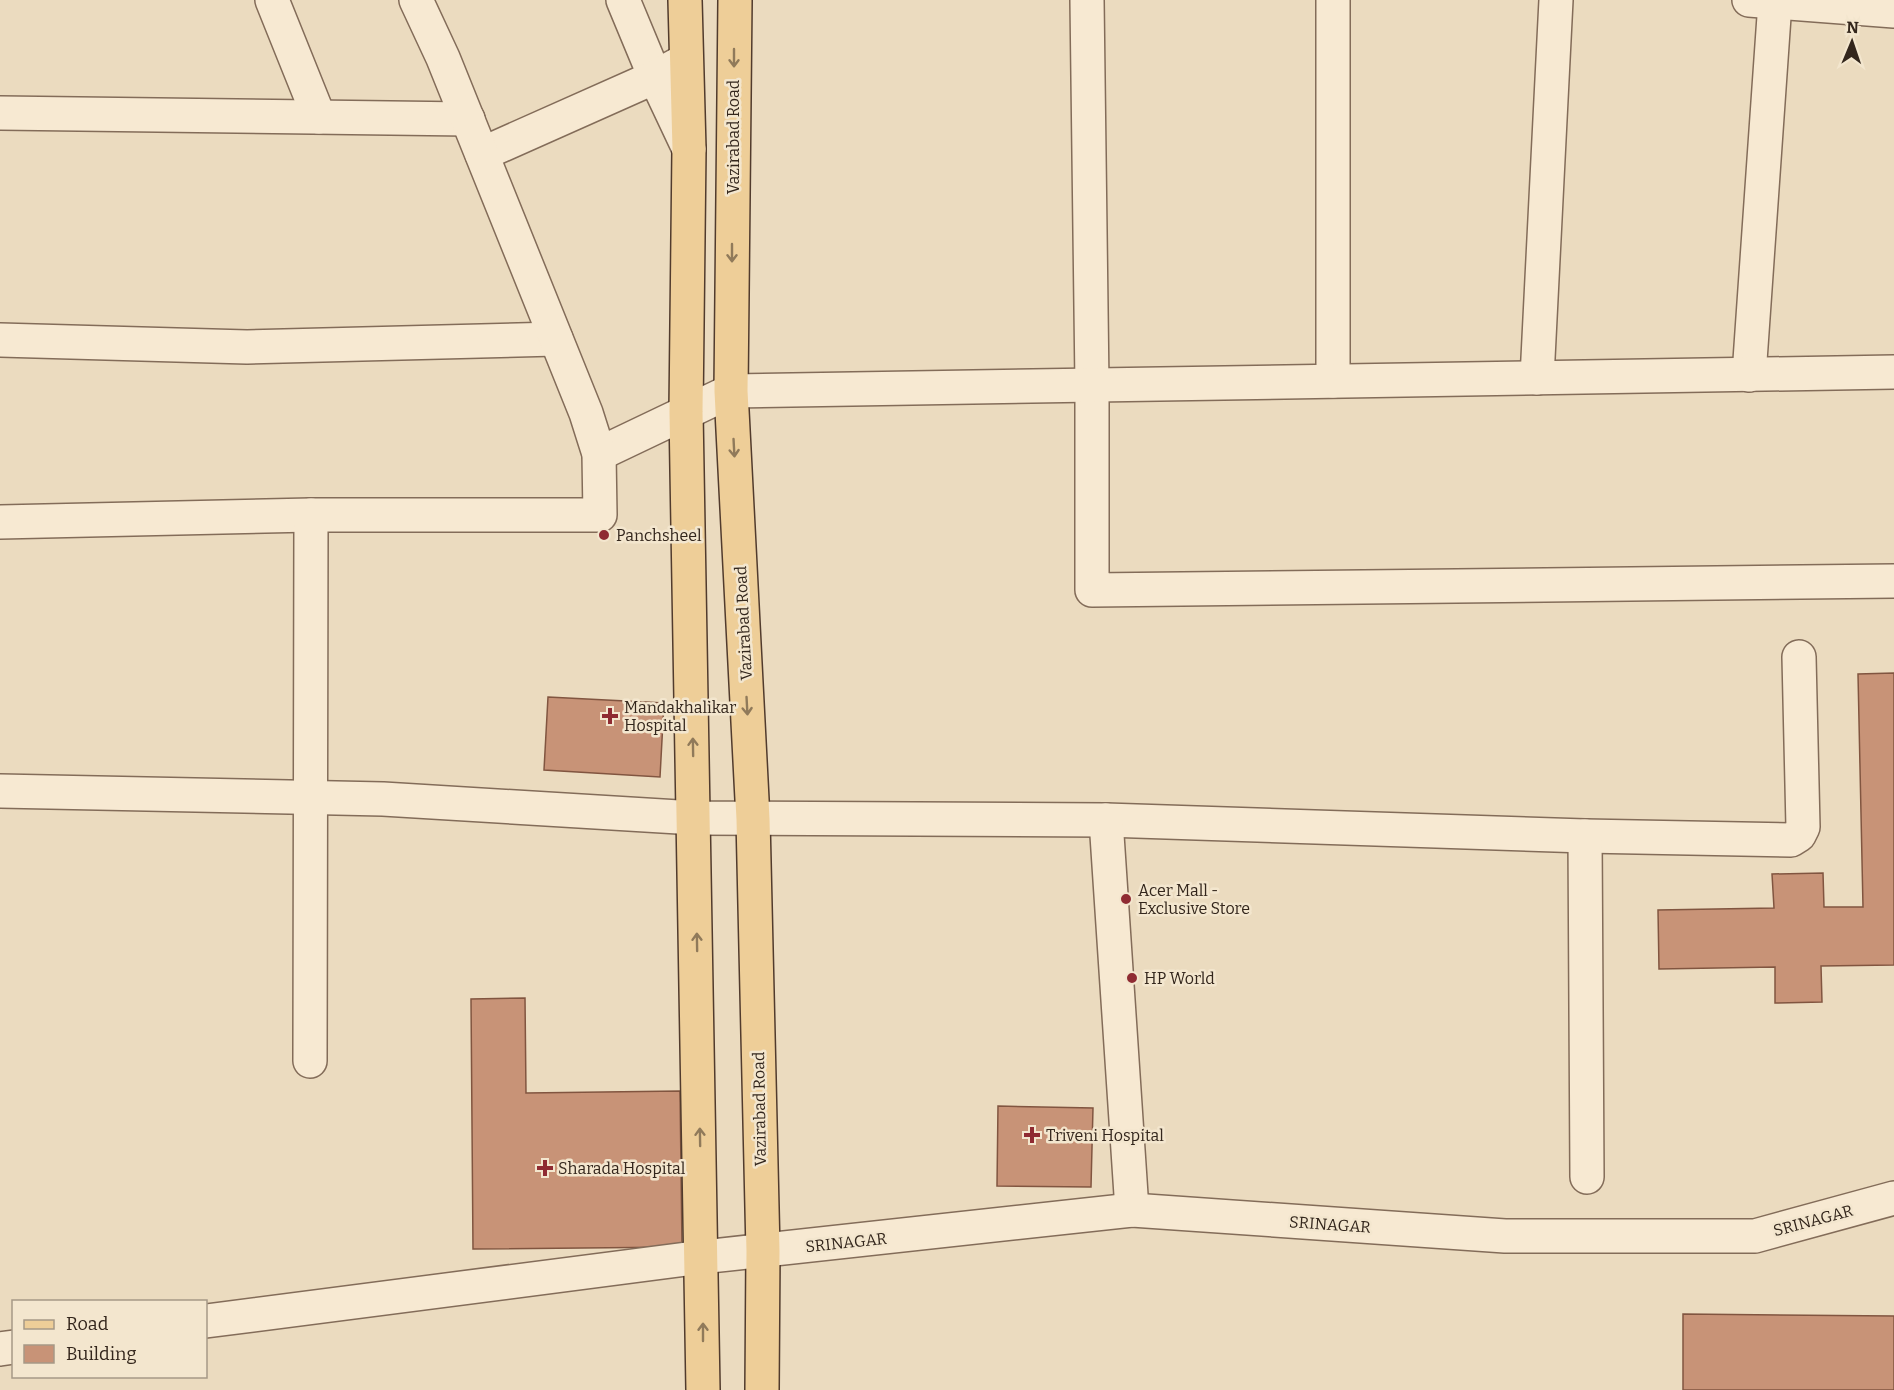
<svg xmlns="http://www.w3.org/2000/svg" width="1894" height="1390" viewBox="0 0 1894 1390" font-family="Bitter,serif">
	<rect width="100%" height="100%" fill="#ebdbbf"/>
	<g fill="#c89377" stroke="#815540" stroke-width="1.5">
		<path d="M 1894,673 L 1894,965 L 1821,966 L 1822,1002 L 1775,1003 L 1775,967 L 1659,969 L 1658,910 L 1774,908 L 1772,874 L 1823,873 L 1824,907 L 1863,907 L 1858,674 Z"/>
		<path d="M 548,697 L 664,703 L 660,777 L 544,770 Z"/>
		<path d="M 525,998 L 526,1093 L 680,1091 L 682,1247 L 473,1249 L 471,999 Z"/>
		<path d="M 998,1106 L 1093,1108 L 1091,1187 L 997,1186 Z"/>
		<path d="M 1683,1314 L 1894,1316 L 1894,1390 L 1683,1390 Z"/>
	</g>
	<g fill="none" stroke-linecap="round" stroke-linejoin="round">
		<g stroke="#836c59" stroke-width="36">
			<g id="minor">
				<path d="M 272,0 L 319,117"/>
				<path d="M 623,0 L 655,77 L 689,149"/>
				<path d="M 1087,0 L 1092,385 L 1092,590 L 1894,581"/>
				<path d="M 1333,0 L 1333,381"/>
				<path d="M 1749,0 L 1894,11"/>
				<path d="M 0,113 L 468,119"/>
				<path d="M 482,154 L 655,77 L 686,60"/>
				<path d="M 0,340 L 247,347 L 556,339"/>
				<path d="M 1749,375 L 1775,2"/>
				<path d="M 1537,378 L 1556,0"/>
				<path d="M 599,454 L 731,391 L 1894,372"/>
				<path d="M 0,522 L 311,515"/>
				<path d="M 0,791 L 383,799 L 695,818 L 1106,820 L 1585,836 L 1791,840 L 1799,835 L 1803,827 L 1799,657"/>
				<path d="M 1106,820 L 1132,1210"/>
				<path d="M 1585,836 L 1587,1177"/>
				<path d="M 310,1061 L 311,515 L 600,515 L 599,454 L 586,413 L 443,58 L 416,0"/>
				<path d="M 206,1321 L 702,1257 L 1132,1210 L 1505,1236 L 1755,1236 L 1894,1198"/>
				<path d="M 0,1349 L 14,1347"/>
			</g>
		</g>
		<g stroke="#513b2d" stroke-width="36">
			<g id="primary">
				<path d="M 685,0 L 689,149 L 686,412 L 703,1390"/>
				<path d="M 735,0 L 731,391 L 753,819 L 763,1251 L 762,1390"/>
			</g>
		</g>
		<use href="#minor" stroke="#f7e9d2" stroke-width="33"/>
		<use href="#primary" stroke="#eece98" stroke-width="33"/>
	</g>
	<defs><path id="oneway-shaft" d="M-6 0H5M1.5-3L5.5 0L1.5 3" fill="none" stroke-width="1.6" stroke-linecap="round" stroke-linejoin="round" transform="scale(1.5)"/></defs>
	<g stroke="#907a5a">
		<use href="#oneway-shaft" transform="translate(734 58) rotate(90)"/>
		<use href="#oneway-shaft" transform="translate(732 253) rotate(90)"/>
		<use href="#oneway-shaft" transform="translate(734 448) rotate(87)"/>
		<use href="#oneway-shaft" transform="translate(747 706) rotate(87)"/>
		<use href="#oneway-shaft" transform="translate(693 747) rotate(-91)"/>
		<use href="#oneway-shaft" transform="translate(697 942) rotate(-91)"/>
		<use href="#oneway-shaft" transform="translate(700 1137) rotate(-91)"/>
		<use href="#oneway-shaft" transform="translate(703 1332) rotate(-90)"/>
	</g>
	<g fill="#8f2b32" stroke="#f3e6ce" stroke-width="2">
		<circle cx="604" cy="535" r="6"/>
		<path d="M607 707h6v6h6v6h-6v6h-6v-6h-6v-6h6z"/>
		<circle cx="1126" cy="899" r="6"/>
		<circle cx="1132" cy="978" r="6"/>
		<path d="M1029 1126h6v6h6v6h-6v6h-6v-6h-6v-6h6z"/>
		<path d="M542 1159h6v6h6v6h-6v6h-6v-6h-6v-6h6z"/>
	</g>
	<g text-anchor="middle" stroke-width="5" stroke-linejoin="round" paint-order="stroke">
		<g font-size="16" fill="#33261c" stroke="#f3e6ce">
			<text transform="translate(733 137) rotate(-90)" y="6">Vazirabad Road</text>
			<text transform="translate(743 623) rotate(-93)" y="6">Vazirabad Road</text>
			<text transform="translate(759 1109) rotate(-91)" y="6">Vazirabad Road</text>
			<text transform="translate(1813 1220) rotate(-15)" y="6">SRINAGAR</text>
			<text transform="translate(1330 1224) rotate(4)" y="6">SRINAGAR</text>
			<text transform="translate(846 1242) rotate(-6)" y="6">SRINAGAR</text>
		</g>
		<g font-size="16" fill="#33261c" stroke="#f3e6ce" text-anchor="start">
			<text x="616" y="541">Panchsheel</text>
			<text x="624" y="713">Mandakhalikar<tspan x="624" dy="18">Hospital</tspan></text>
			<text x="1138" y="896">Acer Mall -<tspan x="1138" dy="18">Exclusive Store</tspan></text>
			<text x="1144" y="984">HP World</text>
			<text x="1046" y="1141">Triveni Hospital</text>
			<text x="558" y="1174">Sharada Hospital</text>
		</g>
	</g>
	<rect x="12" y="1300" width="195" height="78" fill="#f3e6ce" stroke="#a69987" stroke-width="1.5"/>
	<rect x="24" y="1320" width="30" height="9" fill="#eece98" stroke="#a69987" stroke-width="1.5"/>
	<text x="66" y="1330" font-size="18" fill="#33261c">Road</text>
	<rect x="24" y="1345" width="30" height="18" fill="#c89377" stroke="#a69987" stroke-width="1.5"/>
	<text x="66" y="1360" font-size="18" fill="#33261c">Building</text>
	<g transform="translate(1852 42) rotate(2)" stroke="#f3e6ce" stroke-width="4.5" paint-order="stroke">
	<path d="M0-4.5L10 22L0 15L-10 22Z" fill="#33261c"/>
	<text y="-9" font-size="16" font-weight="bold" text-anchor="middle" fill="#33261c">N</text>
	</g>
</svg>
